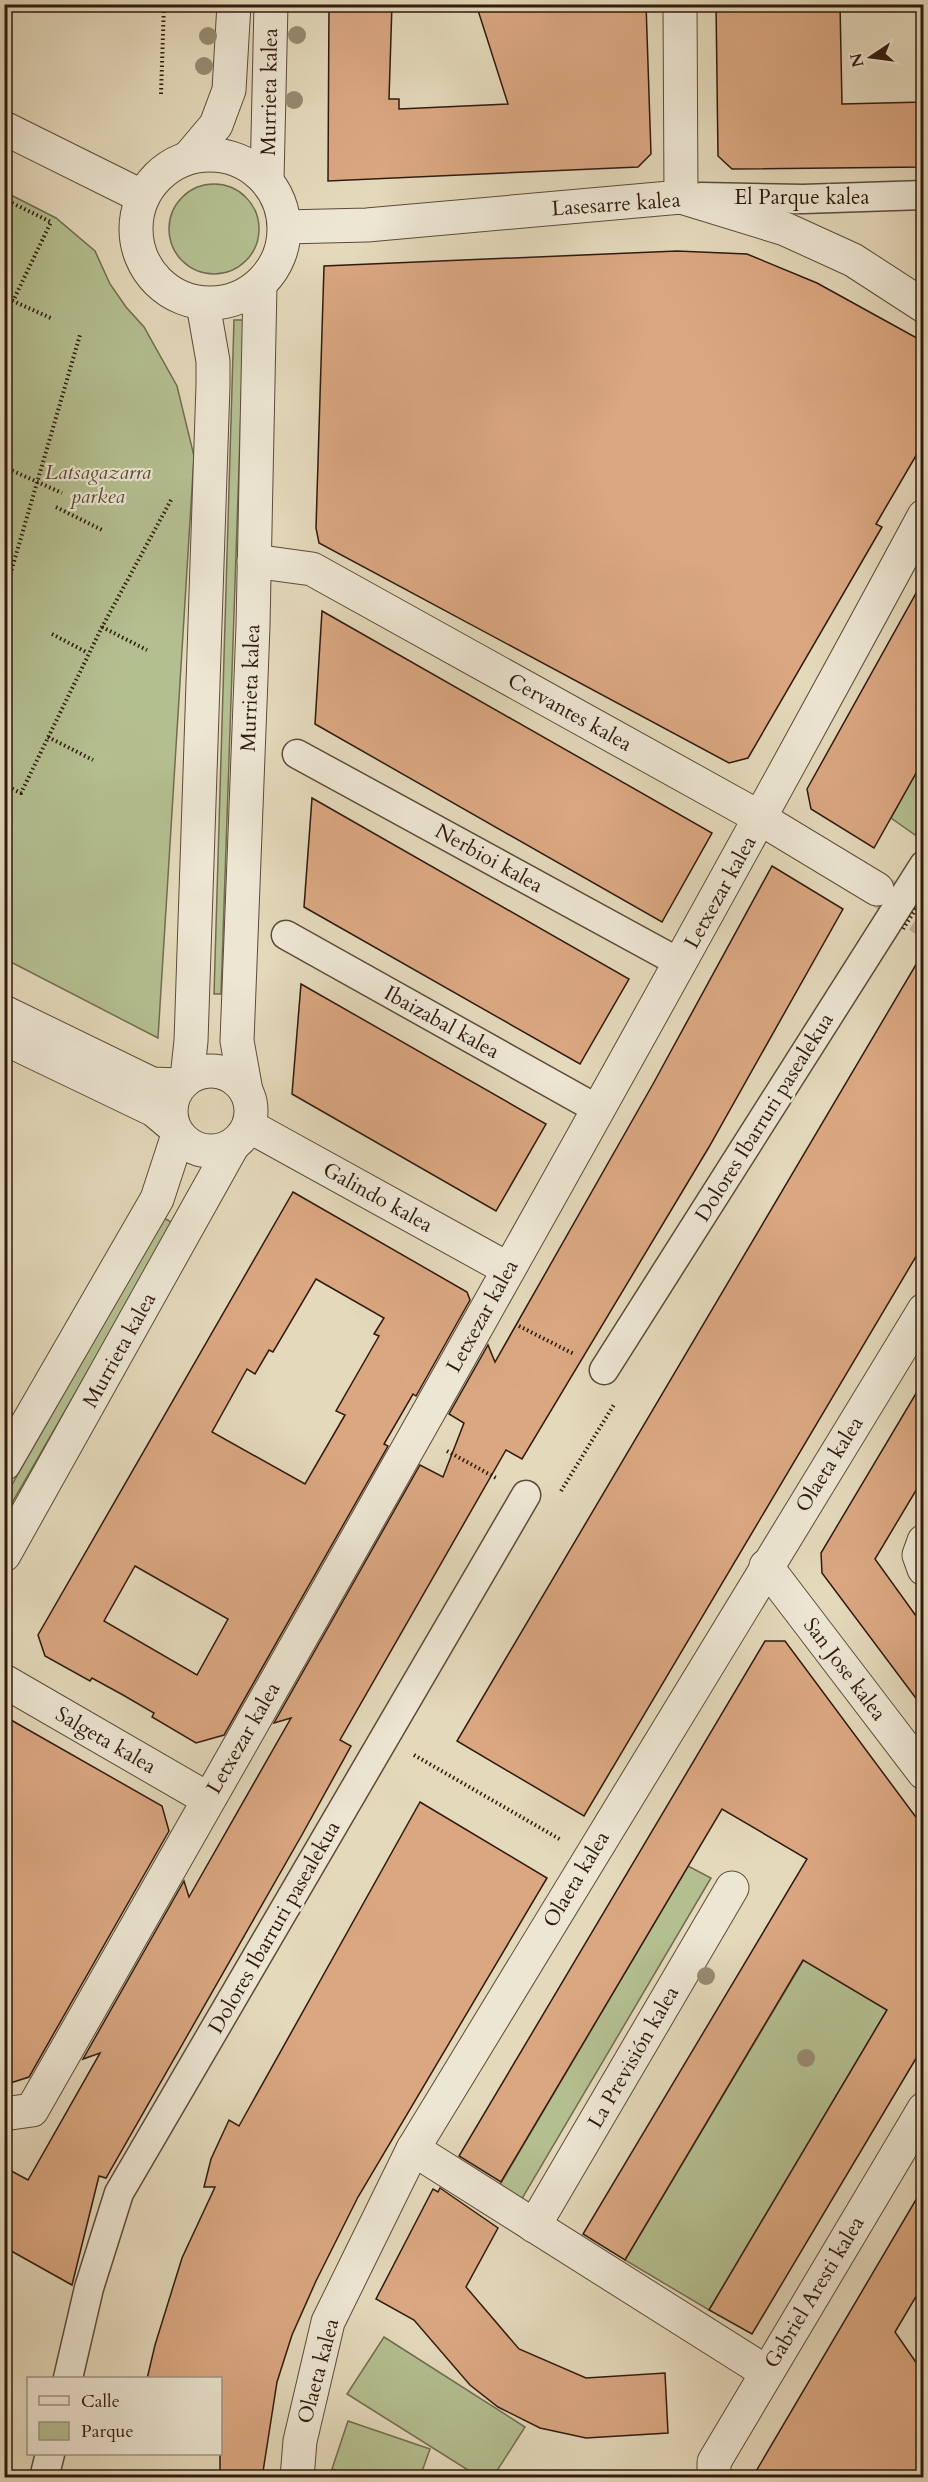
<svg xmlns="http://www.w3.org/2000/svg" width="928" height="2482" viewBox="0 0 928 2482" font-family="Cardo,serif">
	<rect width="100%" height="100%" fill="#e4d9bb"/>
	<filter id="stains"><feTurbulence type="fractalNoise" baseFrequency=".00333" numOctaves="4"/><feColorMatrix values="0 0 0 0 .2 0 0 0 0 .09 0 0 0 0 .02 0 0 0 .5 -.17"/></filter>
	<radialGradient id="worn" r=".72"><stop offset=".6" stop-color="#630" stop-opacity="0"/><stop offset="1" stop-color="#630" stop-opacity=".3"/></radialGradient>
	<g fill="#b4bf90" stroke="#726c50" stroke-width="1.5">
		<circle cx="214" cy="229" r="45"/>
		<path d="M 5,192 L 56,218 L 95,251 L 110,284 L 126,307 L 144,327 L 177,386 L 194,456 L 158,1038 L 5,959 Z"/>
		<path d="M 234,320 L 244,320 L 221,994 L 214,994 Z"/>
		<path d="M 923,759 L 923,820 L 915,835 L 891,818 Z"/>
		<path d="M 164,1218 L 173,1223 L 5,1515 L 5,1497 Z"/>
		<path d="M 688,1866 L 711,1878 L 520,2202 L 498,2188 Z"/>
		<path d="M 849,1884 L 887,2010 L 709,2310 L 625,2260 Z"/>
		<path d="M 384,2337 L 525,2427 L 493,2477 L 479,2477 L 347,2394 Z"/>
		<path d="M 348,2421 L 430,2449 L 420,2477 L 357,2477 L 332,2469 Z"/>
	</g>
	<g fill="#daa781" stroke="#301a0f" stroke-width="1.5" fill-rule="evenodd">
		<path d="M 329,4 L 392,4 L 389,99 L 399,99 L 399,109 L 508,104 L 476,4 L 646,4 L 651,154 L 638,167 L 328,181 Z"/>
		<path d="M 716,4 L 840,4 L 842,104 L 924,102 L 924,167 L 732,169 L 718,156 Z"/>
		<path d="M 677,251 L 747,254 L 817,283 L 924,342 L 924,442 L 876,524 L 882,527 L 748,758 L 729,763 L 319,543 L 316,528 L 324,266 Z"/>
		<path d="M 924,579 L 924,759 L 874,848 L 811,809 L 807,789 Z"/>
		<path d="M 322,611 L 712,833 L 662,922 L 315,724 Z"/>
		<path d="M 312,798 L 629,979 L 580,1064 L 304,907 Z"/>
		<path d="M 772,866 L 843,909 L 709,1147 L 522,1459 L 506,1450 L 340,1740 L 351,1746 L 303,1833 L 106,2178 L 99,2176 L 72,2285 L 4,2247 L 4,2167 L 28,2180 L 100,2053 L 83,2059 L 184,1881 L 189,1897 L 291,1718 L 274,1723 L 420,1465 L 443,1477 L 464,1423 L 449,1414 L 488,1345 L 495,1362 L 653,1084 Z"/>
		<path d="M 924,951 L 924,1243 L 584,1816 L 457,1741 Z"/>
		<path d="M 301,984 L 546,1124 L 496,1211 L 292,1094 Z"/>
		<path d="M 293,1192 L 467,1292 L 470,1300 L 416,1396 L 413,1394 L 384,1444 L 388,1446 L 224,1735 L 196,1743 L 152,1717 L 154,1713 L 123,1695 L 92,1678 L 90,1681 L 45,1656 L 38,1635 ZM 316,1279 L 384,1318 L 374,1334 L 379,1336 L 336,1411 L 345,1415 L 305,1484 L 212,1432 L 247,1369 L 255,1374 L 269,1350 L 273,1352 ZM 135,1566 L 228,1619 L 197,1675 L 104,1621 Z"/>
		<path d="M 924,1380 L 924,1477 L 875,1559 L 924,1627 L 924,1709 L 822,1573 L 821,1553 Z"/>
		<path d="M 765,1641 L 785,1641 L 924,1828 L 924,2045 L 752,2334 L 709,2310 L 887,2010 L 803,1960 L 625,2260 L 583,2234 L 807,1859 L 722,1809 L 501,2182 L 459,2156 Z"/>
		<path d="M 4,1716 L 162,1806 L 169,1831 L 29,2077 L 4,2085 Z"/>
		<path d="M 420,1802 L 547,1878 L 358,2197 L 316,2281 L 292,2335 L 277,2382 L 262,2478 L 220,2478 L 220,2379 L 147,2379 L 155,2345 L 182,2258 L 215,2187 L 204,2187 L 211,2159 L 229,2120 L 239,2126 Z"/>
		<path d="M 924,2186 L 924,2283 L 895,2332 L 924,2374 L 924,2478 L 752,2478 Z"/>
		<path d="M 440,2188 L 498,2228 L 466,2287 L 519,2349 L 586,2378 L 665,2373 L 668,2433 L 586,2438 L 540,2428 L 498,2407 L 470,2385 L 414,2320 L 376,2299 L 433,2189 L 438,2192 Z"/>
	</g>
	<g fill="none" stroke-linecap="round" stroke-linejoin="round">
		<path stroke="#c0b399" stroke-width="33" stroke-dasharray="33 16" stroke-linecap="butt" d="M 877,889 L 924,920"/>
		<g stroke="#5d4a3a" stroke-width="31">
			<g id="pedestrian">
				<path d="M 701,197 L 803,199 L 924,195"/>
				<path d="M 297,754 L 680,963"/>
				<path d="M 286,935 L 597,1109"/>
				<path d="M 604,1370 L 924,865"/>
				<path d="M 68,2378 L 89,2288 L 119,2193 L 526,1495"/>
				<path d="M 44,2478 L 50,2454"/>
			</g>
		</g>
		<g stroke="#5d4a3a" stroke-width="35">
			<g id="minor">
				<path d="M 680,4 L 681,197"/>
				<path d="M 4,128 L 141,196"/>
				<circle cx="210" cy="229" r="74"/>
				<path d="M 189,157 L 216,125 L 229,90 L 234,4"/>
				<path d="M 267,180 L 271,4"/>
				<path d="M 285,227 L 367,225 L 681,197 L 785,229 L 853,260 L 924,306"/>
				<path d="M 254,561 L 312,569 L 748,811 L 877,889"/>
				<path d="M 4,1012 L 152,1084 L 180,1085"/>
				<path d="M 4,1038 L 154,1110 L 173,1126"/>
				<circle cx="211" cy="1111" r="40"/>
				<path d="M 187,1078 L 191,1041 L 213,385 L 213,361 L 203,304"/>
				<path d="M 246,1091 L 237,1041 L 253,626 L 260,285"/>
				<path d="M 249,1126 L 508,1269"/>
				<path d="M 4,1464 L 157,1199 L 178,1135"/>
				<path d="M 924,1541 L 919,1555 L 924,1569"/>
				<path d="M 4,1555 L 233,1145"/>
				<path d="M 766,1566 L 924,1773"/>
				<path d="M 4,1681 L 208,1799"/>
				<path d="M 4,2114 L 32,2110 C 334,1581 635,1052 924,516"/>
				<path d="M 413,2149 L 766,2372"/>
				<path d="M 534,2226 L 732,1888"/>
				<path d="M 297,2478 L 300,2441 L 328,2322 L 413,2149 L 924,1310"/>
				<path d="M 714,2478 L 714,2462 L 924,2109"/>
			</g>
		</g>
		<g stroke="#301a0f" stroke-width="4" stroke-dasharray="1.5 3" stroke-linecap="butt">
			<path d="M 161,94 L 164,4"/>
			<path d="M 4,199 L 51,222 L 13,301"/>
			<path d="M 4,297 L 53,319"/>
			<path d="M 4,467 L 62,493"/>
			<path d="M 56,507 L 104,531"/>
			<path d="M 4,596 L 80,335"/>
			<path d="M 102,627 L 147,650"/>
			<path d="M 52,634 L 88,653"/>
			<path d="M 48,737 L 93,760"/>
			<path d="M 4,785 L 21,793 L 102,627 L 171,500"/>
			<path d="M 519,1326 L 574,1354"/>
			<path d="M 447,1451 L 498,1479"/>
			<path d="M 561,1491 L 615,1403"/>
			<path d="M 414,1755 L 561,1840"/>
		</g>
		<use href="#pedestrian" stroke="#ede6d3" stroke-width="28"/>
		<use href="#minor" stroke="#ede6d3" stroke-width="33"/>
		<path stroke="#301a0f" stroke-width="4" stroke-dasharray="1.5 3" stroke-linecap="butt" d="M 903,929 L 919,904"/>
	</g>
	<g fill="#978b72">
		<circle cx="297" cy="35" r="9"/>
		<circle cx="208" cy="36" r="9"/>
		<circle cx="204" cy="66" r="9"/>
		<circle cx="294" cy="100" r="9"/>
		<circle cx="706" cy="1976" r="9"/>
		<circle cx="806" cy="2058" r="9"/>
	</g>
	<g text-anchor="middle" stroke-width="4.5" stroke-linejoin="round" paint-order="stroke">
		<g font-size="21" fill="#301a0f" stroke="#ede6d3">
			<text transform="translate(269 92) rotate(-89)" y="7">Murrieta kalea</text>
			<text x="802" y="204">El Parque kalea</text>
			<text transform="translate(616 204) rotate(-4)" y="7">Lasesarre kalea</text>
			<text transform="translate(250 688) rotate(-88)" y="7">Murrieta kalea</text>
			<text transform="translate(570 712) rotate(29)" y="7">Cervantes kalea</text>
			<text transform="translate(489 858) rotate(29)" y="7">Nerbioi kalea</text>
			<text transform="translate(720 892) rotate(-61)" y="7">Letxezar kalea</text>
			<text transform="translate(442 1022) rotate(29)" y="7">Ibaizabal kalea</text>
			<text transform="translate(764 1117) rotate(-58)" y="7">Dolores Ibarruri pasealekua</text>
			<text transform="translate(378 1197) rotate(29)" y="7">Galindo kalea</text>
			<text transform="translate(482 1316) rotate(-61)" y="7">Letxezar kalea</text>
			<text transform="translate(119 1350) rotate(-61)" y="7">Murrieta kalea</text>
			<text transform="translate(829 1464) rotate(-58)" y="7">Olaeta kalea</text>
			<text transform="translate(845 1669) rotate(53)" y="7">San Jose kalea</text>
			<text transform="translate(243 1738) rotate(-60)" y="7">Letxezar kalea</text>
			<text transform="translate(106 1740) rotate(30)" y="7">Salgeta kalea</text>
			<text transform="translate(576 1879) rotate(-59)" y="7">Olaeta kalea</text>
			<text transform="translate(274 1927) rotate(-60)" y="7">Dolores Ibarruri pasealekua</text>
			<text transform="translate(633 2057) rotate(-60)" y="7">La Previsión kalea</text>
			<text transform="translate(814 2292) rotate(-59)" y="7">Gabriel Aresti kalea</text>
			<text transform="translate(318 2371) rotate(-75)" y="7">Olaeta kalea</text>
		</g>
		<g font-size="21" font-style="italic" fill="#584c36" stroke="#ede6d3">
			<text x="98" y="479">Latsagazarra<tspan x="98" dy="24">parkea</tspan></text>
		</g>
	</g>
	<rect width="928" height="2482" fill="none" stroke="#e4d9bb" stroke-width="24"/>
	<rect x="6" y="6" width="916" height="2470" fill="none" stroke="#301a0f" stroke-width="3"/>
	<rect x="12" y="12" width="904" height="2458" fill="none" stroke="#301a0f" stroke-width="1.5"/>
	<rect x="27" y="2377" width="195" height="78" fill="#ede6d3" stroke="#a19485" stroke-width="1.5"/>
	<rect x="39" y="2396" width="30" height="9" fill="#ede6d3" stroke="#a19485" stroke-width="1.5"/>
	<text x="81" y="2407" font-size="18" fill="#301a0f">Calle</text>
	<rect x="39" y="2422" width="30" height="18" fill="#b4bf90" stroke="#a19485" stroke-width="1.5"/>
	<text x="81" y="2437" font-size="18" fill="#301a0f">Parque</text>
	<g transform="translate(871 57) rotate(257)" stroke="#ede6d3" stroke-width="4.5" paint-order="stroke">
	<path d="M0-4.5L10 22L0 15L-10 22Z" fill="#301a0f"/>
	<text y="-9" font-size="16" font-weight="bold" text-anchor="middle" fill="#301a0f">N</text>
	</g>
	<rect width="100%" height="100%" filter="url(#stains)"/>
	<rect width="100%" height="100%" fill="url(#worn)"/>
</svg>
